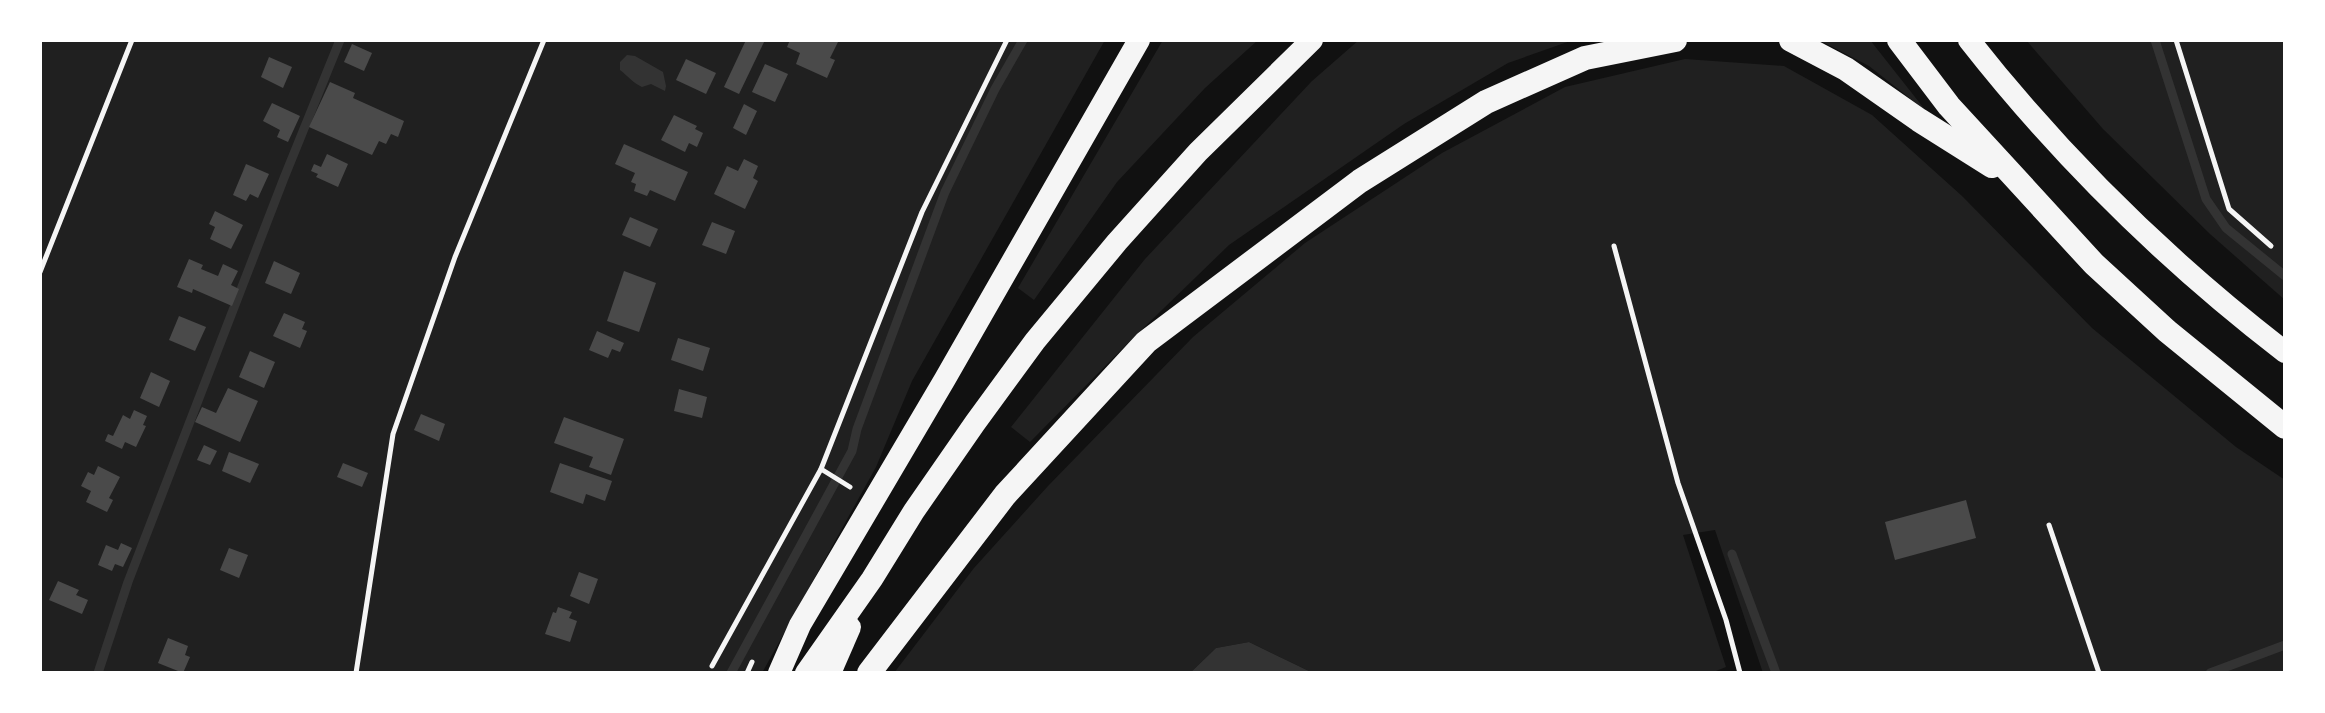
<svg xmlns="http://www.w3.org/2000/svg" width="2325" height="713" viewBox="0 0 2325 713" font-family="'Source Serif 4',serif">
	<rect width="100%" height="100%" fill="#111"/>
	<g fill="#202020">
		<path d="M 40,40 L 1105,40 L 912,381 L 876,467 L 762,673 L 40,673 Z"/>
		<path d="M 1163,40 L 1258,40 L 1205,88 L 1117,182 L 1034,300 L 1018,288 Z"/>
		<path d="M 1359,40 L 1573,40 L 1508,63 L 1404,124 L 1229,245 L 1130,341 L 1030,442 L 1011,427 L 1145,259 L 1312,81 Z"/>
		<path d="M 1819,40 L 1870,40 L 1926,111 L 1869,66 Z"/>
		<path d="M 2026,40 L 2285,40 L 2285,300 L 2210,234 L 2103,129 Z"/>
		<path d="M 1685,59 L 1784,66 L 1872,115 L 1962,196 L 2092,328 L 2236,447 L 2285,480 L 2285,673 L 1763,673 L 1715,530 L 1683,535 L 1726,667 L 1711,673 L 1313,673 L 1249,642 L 1216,648 L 1190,673 L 894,673 L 974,568 L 1048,486 L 1193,337 L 1305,243 L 1442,153 L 1565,87 Z"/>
	</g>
	<g fill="#333">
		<path d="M 627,55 L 635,56 L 663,72 L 666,86 L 665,91 L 651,84 L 642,87 C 633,83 628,76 620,70 L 620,62 Z"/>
		<path d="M 1249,642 L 1313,673 L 1190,673 L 1216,648 Z"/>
	</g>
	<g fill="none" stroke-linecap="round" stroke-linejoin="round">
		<g stroke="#333" stroke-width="9">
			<path d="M 2155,40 L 2206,199 L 2226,228 L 2285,276"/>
			<path d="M 1732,554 L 1776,673"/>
			<path d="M 98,673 L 128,582 L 284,178 L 340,40"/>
			<path d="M 731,673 L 852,451 L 857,429 L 945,192 L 995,89 L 1023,40"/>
			<path d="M 2210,673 L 2285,645"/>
		</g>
	</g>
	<g fill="#4a4a4a">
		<path d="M 746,40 L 765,40 L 739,94 L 724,87 Z"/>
		<path d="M 790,40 L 839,40 L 830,58 L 835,60 L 827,78 L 796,64 L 800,53 L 787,47 Z"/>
		<path d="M 352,44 L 372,53 L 364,71 L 344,62 Z"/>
		<path d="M 269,57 L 292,67 L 283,88 L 261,77 Z"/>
		<path d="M 686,59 L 716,73 L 706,94 L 676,80 Z"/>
		<path d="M 765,64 L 788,74 L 775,102 L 752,92 Z"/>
		<path d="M 330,82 L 355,93 L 353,98 L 404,121 L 398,137 L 391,134 L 386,144 L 379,141 L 372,155 L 309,127 Z"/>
		<path d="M 272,103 L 300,116 L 288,142 L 277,137 L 280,130 L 263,121 Z"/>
		<path d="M 744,104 L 757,111 L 746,135 L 733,128 Z"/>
		<path d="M 674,115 L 697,126 L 695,129 L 703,133 L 697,147 L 689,143 L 685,152 L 661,140 Z"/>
		<path d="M 624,144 L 688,172 L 675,201 L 650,190 L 647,196 L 634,191 L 636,184 L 631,182 L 635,173 L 615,164 Z"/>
		<path d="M 327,154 L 348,164 L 338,187 L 316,177 L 318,174 L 311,171 L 314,164 L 321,167 Z"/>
		<path d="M 744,159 L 758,166 L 753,178 L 758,181 L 745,209 L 714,194 L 727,166 L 738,171 Z"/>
		<path d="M 246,164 L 269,174 L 258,198 L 250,194 L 246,201 L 233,195 Z"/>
		<path d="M 215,211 L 243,225 L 231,249 L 210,239 L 215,227 L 209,224 Z"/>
		<path d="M 630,217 L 658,229 L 650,247 L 622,235 Z"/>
		<path d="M 712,222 L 735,231 L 726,254 L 702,245 Z"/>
		<path d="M 189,259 L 203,265 L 201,269 L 218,276 L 223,264 L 238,271 L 231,285 L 239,289 L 232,306 L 193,289 L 192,293 L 177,287 Z"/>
		<path d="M 274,261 L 300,273 L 291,294 L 265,283 Z"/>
		<path d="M 624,271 L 656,283 L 639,332 L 607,321 Z"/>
		<path d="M 284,313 L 305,322 L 302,329 L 307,331 L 300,348 L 273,336 Z"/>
		<path d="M 179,316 L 206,327 L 195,351 L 169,340 Z"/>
		<path d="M 597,331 L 624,343 L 620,352 L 612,349 L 608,358 L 589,350 Z"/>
		<path d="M 678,338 L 710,348 L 703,371 L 671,360 Z"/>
		<path d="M 250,351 L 275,362 L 264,388 L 239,377 Z"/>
		<path d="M 151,372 L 170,381 L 159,407 L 140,398 Z"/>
		<path d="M 228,388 L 258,401 L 240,442 L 195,422 L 202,407 L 216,413 Z"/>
		<path d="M 679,389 L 707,397 L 702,418 L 674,411 Z"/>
		<path d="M 134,410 L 147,416 L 143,425 L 146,426 L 136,447 L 125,442 L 122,449 L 105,441 L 108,434 L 113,436 L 123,415 L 130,419 Z"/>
		<path d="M 421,414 L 445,424 L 439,441 L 414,430 Z"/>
		<path d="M 564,417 L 624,439 L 611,475 L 589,467 L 593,457 L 554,443 Z"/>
		<path d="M 204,445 L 217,451 L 210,465 L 197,460 Z"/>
		<path d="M 229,452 L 259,464 L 250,483 L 222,471 Z"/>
		<path d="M 343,463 L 368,473 L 362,487 L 337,477 Z"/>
		<path d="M 560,463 L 612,481 L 605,501 L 586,494 L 583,504 L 550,492 Z"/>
		<path d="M 98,466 L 120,477 L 109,498 L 113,500 L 107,512 L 86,502 L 91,491 L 81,486 L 88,472 L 94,475 Z"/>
		<path d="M 1966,500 L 1976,538 L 1895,560 L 1885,522 Z"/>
		<path d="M 121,543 L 132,548 L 123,567 L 115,564 L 112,571 L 98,565 L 106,545 L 118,550 Z"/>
		<path d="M 229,548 L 248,555 L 239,578 L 220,570 Z"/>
		<path d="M 579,572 L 598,579 L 589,604 L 570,596 Z"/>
		<path d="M 58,581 L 79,590 L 76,595 L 88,600 L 82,614 L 49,600 Z"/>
		<path d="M 558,607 L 572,612 L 569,618 L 577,621 L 570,642 L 545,634 L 553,612 L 556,613 Z"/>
		<path d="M 168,638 L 188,646 L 185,655 L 190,657 L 183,673 L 158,663 Z"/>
	</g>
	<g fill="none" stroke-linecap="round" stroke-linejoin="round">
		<g stroke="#f5f5f5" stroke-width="5">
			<path d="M 2176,40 L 2229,209 L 2271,246"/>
			<path d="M 1614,246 L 1678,483 L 1726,620 L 1740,673"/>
			<path d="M 40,272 L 132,40"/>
			<path d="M 821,469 L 850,487"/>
			<path d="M 2049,525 L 2099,673"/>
			<path d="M 712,666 L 821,469 L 922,212 L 1007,40"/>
			<path d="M 356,673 L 393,434 L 455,257 L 544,40"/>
			<path d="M 747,673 L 752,662"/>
		</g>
		<g stroke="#f5f5f5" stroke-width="22">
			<path d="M 1969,40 C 2060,156 2168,262 2285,352"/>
			<path d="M 779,673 L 800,625 L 945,379 L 1139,40"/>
			<path d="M 806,673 L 872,579 L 914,511 L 975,423 L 1035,341 L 1117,242 L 1198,152 L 1312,40"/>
			<path d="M 830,673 L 850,627"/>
		</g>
		<g stroke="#f5f5f5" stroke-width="24">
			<path d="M 1791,40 L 1846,69 L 1919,120 L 1992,166"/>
			<path d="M 1899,40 L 1949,106 L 2094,264 L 2167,331 L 2285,427"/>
			<path d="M 869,673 L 1005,495 L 1146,342 L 1360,181 L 1486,102 L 1585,58 L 1675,40"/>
		</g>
	</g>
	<rect width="2325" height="713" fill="none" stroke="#ffffff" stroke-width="84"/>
</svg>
